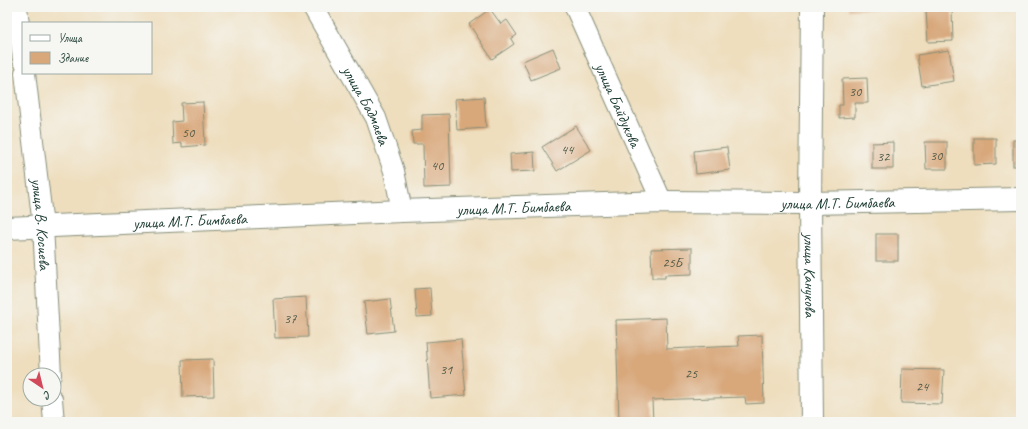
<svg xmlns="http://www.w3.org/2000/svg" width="1028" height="429" viewBox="0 0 1028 429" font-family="Caveat,sans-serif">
	<rect width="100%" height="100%" fill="#f6f6f2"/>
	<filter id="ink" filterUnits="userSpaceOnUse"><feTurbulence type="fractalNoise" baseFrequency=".025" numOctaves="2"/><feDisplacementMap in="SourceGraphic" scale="8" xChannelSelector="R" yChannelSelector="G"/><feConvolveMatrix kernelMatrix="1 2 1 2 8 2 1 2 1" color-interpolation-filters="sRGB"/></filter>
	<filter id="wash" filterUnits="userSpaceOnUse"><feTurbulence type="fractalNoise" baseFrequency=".012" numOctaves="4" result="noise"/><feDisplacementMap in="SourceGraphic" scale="16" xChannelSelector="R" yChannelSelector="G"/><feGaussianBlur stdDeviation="0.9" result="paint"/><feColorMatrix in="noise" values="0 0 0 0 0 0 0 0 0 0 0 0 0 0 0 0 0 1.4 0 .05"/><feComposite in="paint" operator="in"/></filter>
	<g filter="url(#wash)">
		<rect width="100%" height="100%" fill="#eedebe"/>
		<g id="blocks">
			<g fill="#d8a77a">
				<path d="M 848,7 L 884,7 L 885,9 L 848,10 Z"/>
				<path d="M 490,9 L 501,24 L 507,20 L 517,35 L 511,39 L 514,44 L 492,59 L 469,24 Z"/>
				<path d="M 952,9 L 953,41 L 928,42 L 926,10 Z"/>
				<path d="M 553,48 L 561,68 L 531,80 L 523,61 Z"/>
				<path d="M 949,50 L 954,81 L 922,86 L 917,55 Z"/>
				<path d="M 867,78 L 868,103 L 855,103 L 855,117 L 839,118 L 839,105 L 843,105 L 842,79 Z"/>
				<path d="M 484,97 L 486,128 L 457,130 L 455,99 Z"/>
				<path d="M 203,102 L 205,145 L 182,147 L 182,143 L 173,144 L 172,122 L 182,121 L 181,103 Z"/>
				<path d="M 449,114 L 451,187 L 424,188 L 423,144 L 413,144 L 412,131 L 422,130 L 422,115 Z"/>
				<path d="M 576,126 L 591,150 L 557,171 L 542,147 Z"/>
				<path d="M 974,138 L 996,138 L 996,164 L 974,165 Z"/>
				<rect x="1013" y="140" width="8" height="26"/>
				<path d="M 893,142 L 893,169 L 872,169 L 872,143 Z"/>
				<path d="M 925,142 L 947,142 L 947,169 L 926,169 Z"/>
				<path d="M 727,147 L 730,170 L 696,174 L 694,151 Z"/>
				<path d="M 534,152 L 535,171 L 511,172 L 510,154 Z"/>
				<rect x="876" y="234" width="22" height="27"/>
				<path d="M 692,248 L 692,274 L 665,275 L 665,278 L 652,278 L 651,249 Z"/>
				<path d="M 430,288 L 432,316 L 417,317 L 415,289 Z"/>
				<path d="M 306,297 L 308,337 L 275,338 L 273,299 Z"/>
				<path d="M 390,299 L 394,331 L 368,334 L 364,302 Z"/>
				<path d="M 666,318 L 667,349 L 739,346 L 738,336 L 762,335 L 764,403 L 746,404 L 745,397 L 652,400 L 653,422 L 619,422 L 616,320 Z"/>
				<path d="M 461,339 L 466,395 L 430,398 L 426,342 Z"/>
				<path d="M 213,359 L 214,396 L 183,397 L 182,360 Z"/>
				<path d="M 902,369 L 944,370 L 942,404 L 901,403 Z"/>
			</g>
		</g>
	</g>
	<g filter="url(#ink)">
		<use href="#blocks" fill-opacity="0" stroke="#868e79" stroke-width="1"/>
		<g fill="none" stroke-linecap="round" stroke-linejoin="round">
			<g stroke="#868e79" stroke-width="22">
				<g id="street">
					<path d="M 17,7 L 23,60"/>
					<path id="s1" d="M 313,7 L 376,118 L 394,171 L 402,211"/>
					<path id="s2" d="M 575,7 L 662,202"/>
					<path id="s3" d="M 25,73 L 43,226 L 51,375"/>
					<path d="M 52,399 L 54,422"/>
				</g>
			</g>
			<g stroke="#868e79" stroke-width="24">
				<g id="secondary">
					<path id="s4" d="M 812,7 L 810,203 L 812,422"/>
					<path id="s5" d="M 7,228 L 402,211 L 662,202 L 810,203 L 1021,199"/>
				</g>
			</g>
			<use href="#street" stroke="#fff" stroke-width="20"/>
			<use href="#secondary" stroke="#fff" stroke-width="22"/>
		</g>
	</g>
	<g text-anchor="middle" stroke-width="4" stroke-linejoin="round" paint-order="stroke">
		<g font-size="14" fill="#4d5846">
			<text x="855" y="96">30</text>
			<text x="188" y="137">50</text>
			<text x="567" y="154">44</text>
			<text x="936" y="160">30</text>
			<text x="883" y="161">32</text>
			<text x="437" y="170">40</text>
			<text x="672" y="267">25Б</text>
			<text x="290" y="323">37</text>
			<text x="446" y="374">31</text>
			<text x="691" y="378">25</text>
			<text x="922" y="391">24</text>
		</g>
		<g font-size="16" fill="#1f3d34" stroke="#f6f6f2">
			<text dy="6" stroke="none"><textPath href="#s2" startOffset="107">улица Байдукова</textPath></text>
			<text dy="6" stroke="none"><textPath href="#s1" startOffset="112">улица Бадмаева</textPath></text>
			<text dy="6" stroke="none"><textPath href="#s5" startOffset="831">улица М.Т. Бимбаева</textPath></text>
			<text dy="6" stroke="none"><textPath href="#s5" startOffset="507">улица М.Т. Бимбаева</textPath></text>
			<text dy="6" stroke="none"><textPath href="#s5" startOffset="183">улица М.Т. Бимбаева</textPath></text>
			<text dy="6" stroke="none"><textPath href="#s3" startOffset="152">улица В. Косиева</textPath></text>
			<text dy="6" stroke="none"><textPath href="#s4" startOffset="268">улица Канукова</textPath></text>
		</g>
	</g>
	<rect width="1028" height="429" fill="none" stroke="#f6f6f2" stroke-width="24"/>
	<rect x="22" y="22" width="130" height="52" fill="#f6f6f2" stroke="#a0aca6"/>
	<rect x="30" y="35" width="20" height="6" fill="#ffffff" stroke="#a0aca6"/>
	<text x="58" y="42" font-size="12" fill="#1f3d34">Улица</text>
	<rect x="30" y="52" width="20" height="12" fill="#d8a77a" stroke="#a0aca6"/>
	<text x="58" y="62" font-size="12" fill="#1f3d34">Здание</text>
	<g transform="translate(42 387) rotate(145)"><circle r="19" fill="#f6f6f2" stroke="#a0aca6"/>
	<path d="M0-3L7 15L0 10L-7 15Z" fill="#d1495b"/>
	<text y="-6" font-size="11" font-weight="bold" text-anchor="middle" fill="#1f3d34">С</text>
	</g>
</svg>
